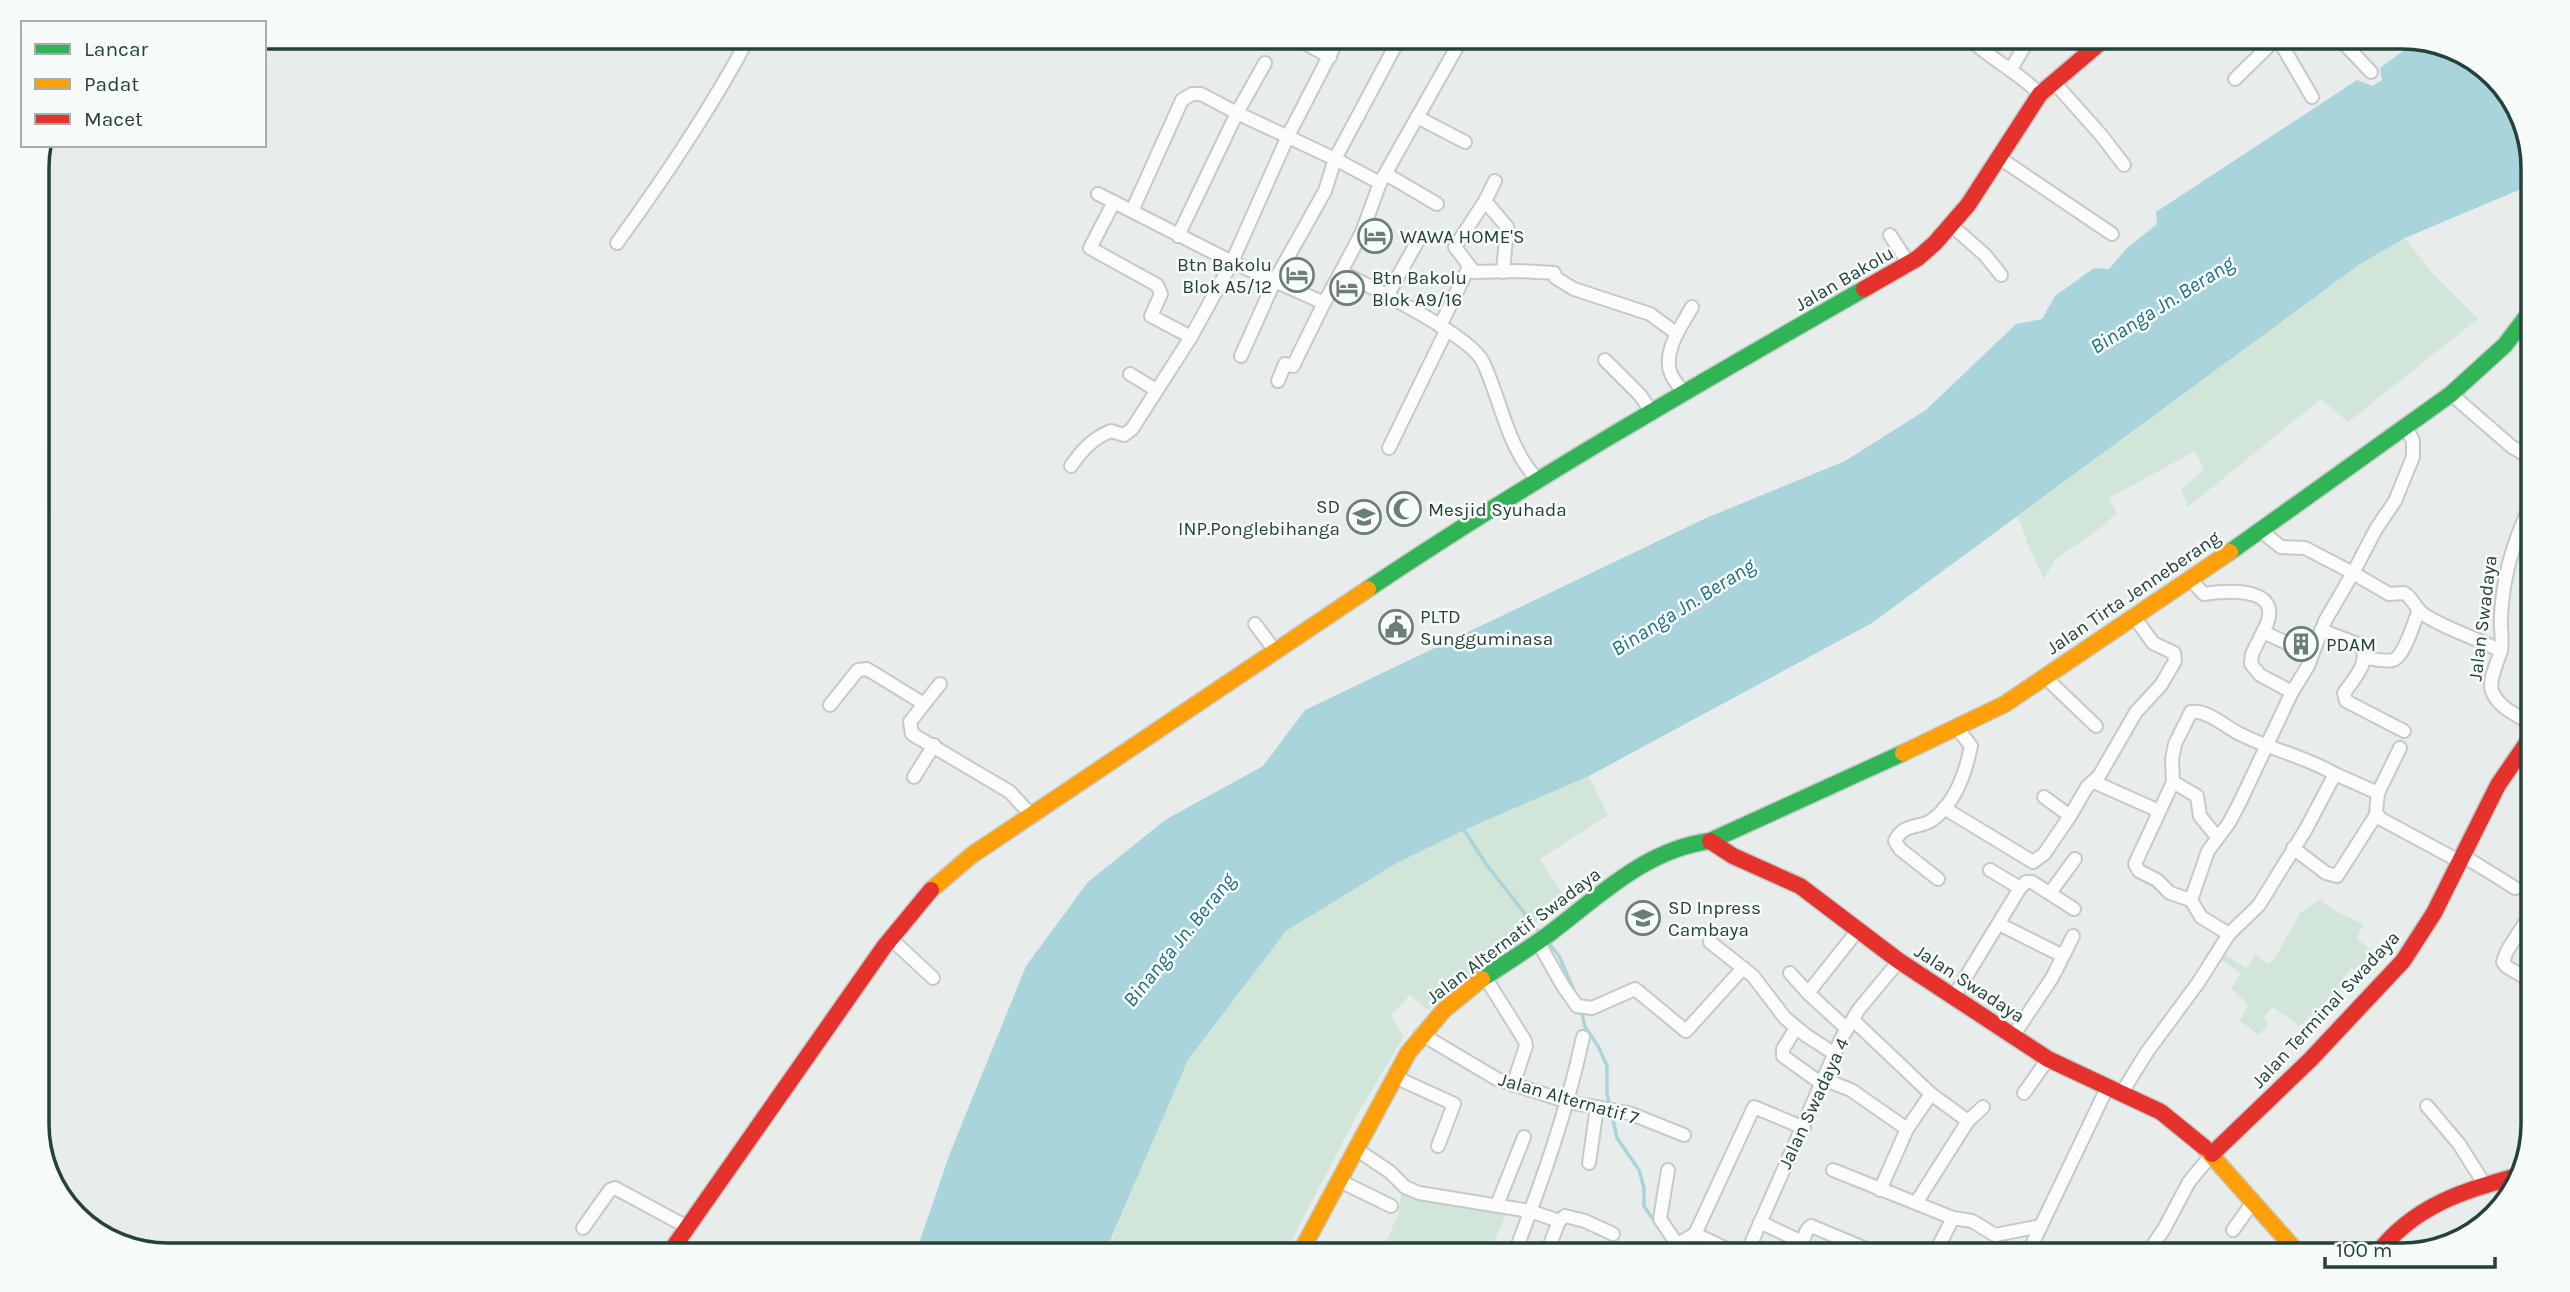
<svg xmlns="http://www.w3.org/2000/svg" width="2570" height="1292" viewBox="0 0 2570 1292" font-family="Karla,sans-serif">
	<rect width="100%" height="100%" fill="#e8edeb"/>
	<g fill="#d1e6d8">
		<path d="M 2405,238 L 2431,272 L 2478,319 L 2348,422 L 2321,399 L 2188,507 L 2181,489 L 2204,470 L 2195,451 L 2109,498 L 2117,513 L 2096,531 L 2056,559 L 2044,579 L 2028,545 L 2018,516 L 2360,264 Z"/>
		<path d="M 1589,776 L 1608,815 L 1540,859 L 1564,896 L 1521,935 L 1428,1010 L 1410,995 L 1390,1016 L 1404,1036 L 1357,1115 L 1284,1255 L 1105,1255 L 1188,1060 L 1286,931 L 1397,863 L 1464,830 Z"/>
		<path d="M 2320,900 L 2335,911 L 2363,924 L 2357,938 L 2373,952 L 2355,970 L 2351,968 L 2342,980 L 2344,985 L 2299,1026 L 2273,1007 L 2263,1018 L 2268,1024 L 2259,1035 L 2239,1020 L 2249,1005 L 2231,988 L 2241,974 L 2220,959 L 2223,953 L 2246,968 L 2256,954 L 2267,964 L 2274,960 L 2300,913 Z"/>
		<path d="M 1402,1189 L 1508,1210 L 1488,1255 L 1381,1255 L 1398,1214 Z"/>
	</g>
	<path fill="#a9d4db" d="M 2418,40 L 2459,50 L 2511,96 L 2533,160 L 2533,184 L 2405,238 L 2360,264 L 1872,623 L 1589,776 L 1464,830 L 1397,863 L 1286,931 L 1188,1060 L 1104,1255 L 915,1255 L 950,1153 L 1026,966 L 1088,882 L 1165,820 L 1263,766 L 1305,710 L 1706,518 L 1845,461 L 1926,410 L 2016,324 L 2042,319 L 2055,296 L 2094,268 L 2109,269 L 2127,248 L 2157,224 L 2156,212 L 2357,80 L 2373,86 L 2382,80 L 2380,68 Z"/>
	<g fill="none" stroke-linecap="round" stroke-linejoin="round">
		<g stroke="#a9d4db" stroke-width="3.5">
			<path d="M 1464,830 L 1486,864 L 1540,933"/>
			<path d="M 1547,941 L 1559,956 L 1576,995"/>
			<path d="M 1581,1010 L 1585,1027 L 1598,1046 L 1607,1066 L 1607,1093 L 1617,1138 L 1639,1170 L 1644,1188 L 1644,1206 L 1657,1225"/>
		</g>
		<g stroke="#c5cac8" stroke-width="16">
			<g id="street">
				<path d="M 1968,37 C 1990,59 2018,72 2040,94"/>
				<path d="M 2277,37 L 2312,97"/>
				<path d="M 2338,37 L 2371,72"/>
				<path d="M 1296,38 L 1330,57"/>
				<path d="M 2011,69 L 2024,47 L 2028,37"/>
				<path d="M 2235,79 L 2278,37"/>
				<path d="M 2053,81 L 2101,135 L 2124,165"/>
				<path d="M 1417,117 L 1465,142"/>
				<path d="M 1998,157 L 2112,234"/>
				<path d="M 1386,174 L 1437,204"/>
				<path d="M 1495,181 L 1485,201 L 1455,247 L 1474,272 L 1518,271 L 1554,273 L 1556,278 L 1574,289 L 1650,314 L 1676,333"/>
				<path d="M 1380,183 L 1457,47"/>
				<path d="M 1098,194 L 1232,262 L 1324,303 L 1341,272 C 1371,287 1470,335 1483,362 C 1501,400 1507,447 1537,479"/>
				<path d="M 1485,201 L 1507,227 L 1503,272"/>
				<path d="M 1114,202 L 1090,248 L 1157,285 L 1161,294 L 1151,316 L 1191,337 L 1232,262 L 1288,136 L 1339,37"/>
				<path d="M 1132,211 L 1182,100 L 1192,94 L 1201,94 L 1237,113 L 1335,159 L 1380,183 L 1362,232 L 1341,272"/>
				<path d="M 1951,225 L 1985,255 L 2001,275"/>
				<path d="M 1890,235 L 1909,264"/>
				<path d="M 1178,236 L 1237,113 L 1265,63"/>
				<path d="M 617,243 C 665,177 711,109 749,37"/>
				<path d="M 1387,296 L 1420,237"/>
				<path d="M 1440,326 L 1469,267"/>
				<path d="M 1241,356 L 1275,280 L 1325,191 L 1335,159 L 1400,37"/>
				<path d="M 1605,360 L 1640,395 L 1651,411"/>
				<path d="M 1130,374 L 1156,390"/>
				<path d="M 1278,381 L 1285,364 L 1293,366 L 1324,303"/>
				<path d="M 1684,393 C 1680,387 1674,381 1671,374 C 1662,352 1682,325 1692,307"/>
				<path d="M 2451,394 L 2512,447 L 2533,459"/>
				<path d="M 1389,448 L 1446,331"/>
				<path d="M 1071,466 C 1082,450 1093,438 1111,431 L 1124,435 L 1132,429 L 1191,337"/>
				<path d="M 2533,501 C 2514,538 2503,574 2501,616 C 2500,627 2503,638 2501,649 C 2499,661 2488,678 2492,691 C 2498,708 2519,716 2533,725"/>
				<path d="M 2260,530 L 2281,547 L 2305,548 L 2353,573 L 2376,529 L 2395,501 L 2413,457 L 2413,441 L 2406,427"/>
				<path d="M 2191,580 L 2204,594 C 2232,590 2288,587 2263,632"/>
				<path d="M 1255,624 L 1276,652"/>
				<path d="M 2321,630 L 2360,645 C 2372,661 2353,680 2344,693 L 2346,701 L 2404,731"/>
				<path d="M 2287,643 L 2263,632 L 2252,654 L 2251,664 L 2260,675 L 2292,692"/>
				<path d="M 2365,658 C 2372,659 2386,662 2393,660 C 2405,656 2414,621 2419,610"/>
				<path d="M 2045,677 L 2096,726"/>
				<path d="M 924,704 L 940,684"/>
				<path d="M 830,705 L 858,670 L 867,669 L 924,704 L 910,722 L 912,734 L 1010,792 L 1031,815"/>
				<path d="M 2335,774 L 2378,793 L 2376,813 L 2381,819 L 2459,861"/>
				<path d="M 914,777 L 934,745"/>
				<path d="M 2094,782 L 2159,811"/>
				<path d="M 2173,782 L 2135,864 L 2139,871 L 2157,880 L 2170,893 L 2191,900 L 2201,917 L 2229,934"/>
				<path d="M 2378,793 L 2400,748"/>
				<path d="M 2044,797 L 2070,816 L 2087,787 L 2099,776 L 2136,712 L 2161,685 L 2175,661 L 2174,653 L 2153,643 L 2135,618"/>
				<path d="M 1944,808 L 2033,862 L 2044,854 L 2070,816"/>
				<path d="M 2293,848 L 2326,873 L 2337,876 L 2376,815"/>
				<path d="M 2462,855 L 2515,888"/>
				<path d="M 1990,870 L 2020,888"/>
				<path d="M 1938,879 L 1900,849 L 1895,841 C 1904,822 1920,829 1932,820 C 1955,804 1966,771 1971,746 L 1957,728"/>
				<path d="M 2050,893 L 2075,859"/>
				<path d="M 2191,900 L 2208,851 L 2229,823 L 2240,802 L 2292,692 L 2308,666 L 2325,621 L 2353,573 L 2389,594 L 2404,593 C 2413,598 2415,608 2423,614 C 2447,630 2475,637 2501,651"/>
				<path d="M 2533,910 L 2507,951 L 2503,962 L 2507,967 L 2533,982"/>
				<path d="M 1999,924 L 2063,956"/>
				<path d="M 890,938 L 933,978"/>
				<path d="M 1538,942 L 1563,986 L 1577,1006 L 1592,1008 L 1635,989 L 1686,1031 L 1743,968"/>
				<path d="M 1710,942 L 1753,976 L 1785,1018 L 1807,1036 L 1835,1054"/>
				<path d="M 1790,973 L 1808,993"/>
				<path d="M 1485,977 L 1525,1041 L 1526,1046 L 1513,1085"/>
				<path d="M 1953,998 L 2020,888 L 2026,882 L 2032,882 L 2074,909"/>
				<path d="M 1853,1020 L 1931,1094 L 1968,1121 L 1916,1203"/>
				<path d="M 1796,1028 L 1783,1049 L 1783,1056 L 1822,1084"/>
				<path d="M 1847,1029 L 1808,993 L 1858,930"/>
				<path d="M 1421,1034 L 1497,1079 L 1568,1102 L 1629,1113 L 1684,1135"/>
				<path d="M 2013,1036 L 2052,978 L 2073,936"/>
				<path d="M 1395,1077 L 1454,1104 L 1438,1146"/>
				<path d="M 1823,1079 L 1851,1090 L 1907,1129 L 1880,1190"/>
				<path d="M 2024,1093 L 2048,1059"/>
				<path d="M 2121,1094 L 2147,1052 L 2198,983 L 2229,934 L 2259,905 L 2306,829 L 2335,774 C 2302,755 2271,750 2240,734 C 2225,727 2209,710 2191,712 L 2175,744 L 2172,759 L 2173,782 L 2197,796 L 2200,816 L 2217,837"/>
				<path d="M 2427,1106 L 2459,1144 L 2485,1185"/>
				<path d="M 1968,1121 L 1983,1107"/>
				<path d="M 1907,1129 L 1931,1094"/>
				<path d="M 1356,1149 L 1390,1172 L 1405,1187 L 1419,1193 L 1530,1211 L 1559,1221 L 1546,1255"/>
				<path d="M 1589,1163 L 1597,1107"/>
				<path d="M 1668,1170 L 1660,1219 L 1677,1244"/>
				<path d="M 1833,1170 L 1953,1218 L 1972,1221 L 1995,1235 L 2041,1226"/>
				<path d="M 1338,1180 L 1391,1206"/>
				<path d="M 1497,1205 L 1524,1137"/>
				<path d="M 1559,1221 L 1565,1216 L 1585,1221 L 1613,1234"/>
				<path d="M 1760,1222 L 1802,1242"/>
				<path d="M 583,1228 L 610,1190 L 615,1188 L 689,1228"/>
				<path d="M 2233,1230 L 2253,1202"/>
				<path d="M 1514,1255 C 1541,1184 1567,1112 1583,1037"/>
				<path d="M 1659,1255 L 1695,1234"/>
				<path d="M 1739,1255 L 1695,1234 L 1754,1107 L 1804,1128"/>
				<path d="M 1746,1255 L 1841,1039 L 1859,1009 L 1899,961"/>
				<path d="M 1797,1255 L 1807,1230 L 1811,1226 L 1878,1254"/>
				<path d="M 1934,1255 L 1953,1218"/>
				<path d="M 2027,1255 L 2107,1088"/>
				<path d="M 2146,1255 L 2164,1229 L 2189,1182 L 2212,1154"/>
			</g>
		</g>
		<g stroke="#c3cbc8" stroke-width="19">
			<g id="fast">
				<path d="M 2230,552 L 2451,394 L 2505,345 L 2533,308"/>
				<path d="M 1368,589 C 1529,481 1696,385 1864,289"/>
				<path d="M 1482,979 C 1504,964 1527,950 1549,934 C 1598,897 1646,849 1710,841 L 1903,753"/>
			</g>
		</g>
		<g stroke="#c3cbc8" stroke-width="19">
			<g id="slow">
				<path d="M 1903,753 L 2005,704 L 2230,552"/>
				<path d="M 931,890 L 972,855 L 1368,589"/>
				<path d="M 2204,1147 L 2300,1255"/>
				<path d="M 1299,1255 L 1408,1053 L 1444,1010 L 1482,979"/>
			</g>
		</g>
		<g stroke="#c3cbc8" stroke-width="19">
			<g id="jam">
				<path d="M 1864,289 L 1918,258 L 1935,243 L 1968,205 L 2040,94 L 2107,37"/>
				<path d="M 1710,841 L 1733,856 L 1800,886 L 1899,961 L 2048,1059 L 2161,1112 L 2204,1147"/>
				<path d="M 2212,1154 L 2310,1060 L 2403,961 L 2434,913 L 2498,785 L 2533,734"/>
				<path d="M 668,1255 L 884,947 L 931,890"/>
				<path d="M 2376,1255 C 2414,1205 2463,1191 2521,1175"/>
			</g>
		</g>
		<use href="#street" stroke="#fcfcfc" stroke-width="12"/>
		<use href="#fast" stroke="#30b455" stroke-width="16"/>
		<use href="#slow" stroke="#ff9f0a" stroke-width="16"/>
		<use href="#jam" stroke="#e5322d" stroke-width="16"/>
	</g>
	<defs>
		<g id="hotel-ring" transform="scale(1.75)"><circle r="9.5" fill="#f7fbf9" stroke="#697e78" stroke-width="1.5"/><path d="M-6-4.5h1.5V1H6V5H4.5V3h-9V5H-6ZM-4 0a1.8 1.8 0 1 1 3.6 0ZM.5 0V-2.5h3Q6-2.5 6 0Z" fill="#697e78"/></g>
		<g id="mosque-ring" transform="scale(1.75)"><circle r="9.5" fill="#f7fbf9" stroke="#697e78" stroke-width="1.5"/><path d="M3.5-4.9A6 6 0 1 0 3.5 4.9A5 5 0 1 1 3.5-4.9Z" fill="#697e78"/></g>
		<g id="school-ring" transform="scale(1.75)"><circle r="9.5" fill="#f7fbf9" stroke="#697e78" stroke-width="1.5"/><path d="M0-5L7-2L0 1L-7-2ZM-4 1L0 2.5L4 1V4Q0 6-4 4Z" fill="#697e78"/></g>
		<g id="civic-ring" transform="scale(1.75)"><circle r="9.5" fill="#f7fbf9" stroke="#697e78" stroke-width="1.5"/><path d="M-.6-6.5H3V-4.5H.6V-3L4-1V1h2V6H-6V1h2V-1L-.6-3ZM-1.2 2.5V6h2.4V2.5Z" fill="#697e78"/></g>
		<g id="building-ring" transform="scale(1.75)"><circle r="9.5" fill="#f7fbf9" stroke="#697e78" stroke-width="1.5"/><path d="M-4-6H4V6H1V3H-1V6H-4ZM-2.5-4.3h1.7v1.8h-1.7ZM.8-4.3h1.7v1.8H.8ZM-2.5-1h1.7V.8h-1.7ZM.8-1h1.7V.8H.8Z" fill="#697e78"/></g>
	</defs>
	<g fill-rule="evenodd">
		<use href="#hotel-ring" x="1375" y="236"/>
		<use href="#hotel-ring" x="1297" y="275"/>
		<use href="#hotel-ring" x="1347" y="288"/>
		<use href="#mosque-ring" x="1404" y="509"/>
		<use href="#school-ring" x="1364" y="517"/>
		<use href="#civic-ring" x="1396" y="627"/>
		<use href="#building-ring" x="2301" y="644"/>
		<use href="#school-ring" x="1643" y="918"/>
	</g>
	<g text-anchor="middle" stroke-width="5" stroke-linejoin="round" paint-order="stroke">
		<g font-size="19" fill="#24423a" stroke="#f7fbf9" text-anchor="start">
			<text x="1400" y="243">WAWA HOME'S</text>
			<text x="1272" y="271" text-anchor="end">Btn Bakolu<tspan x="1272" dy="22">Blok A5/12</tspan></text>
			<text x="1372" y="284">Btn Bakolu<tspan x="1372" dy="22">Blok A9/16</tspan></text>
			<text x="1340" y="513" text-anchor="end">SD<tspan x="1340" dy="22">INP.Ponglebihanga</tspan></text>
			<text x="1428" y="516">Mesjid Syuhada</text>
			<text x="1420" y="623">PLTD<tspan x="1420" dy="22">Sungguminasa</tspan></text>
			<text x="2326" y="651">PDAM</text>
			<text x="1668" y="914">SD Inpress<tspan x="1668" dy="22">Cambaya</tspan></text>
		</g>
		<g font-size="19" fill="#24423a" stroke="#f7fbf9">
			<text transform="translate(1844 278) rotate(-30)" y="7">Jalan Bakolu</text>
			<text transform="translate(2133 592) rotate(-34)" y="7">Jalan Tirta Jenneberang</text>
			<text transform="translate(2482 618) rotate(-83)" y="7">Jalan Swadaya</text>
			<text transform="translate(1513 935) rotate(-37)" y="7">Jalan Alternatif Swadaya</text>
			<text transform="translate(1970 983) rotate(33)" y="7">Jalan Swadaya</text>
			<text transform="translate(2325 1009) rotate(-47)" y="7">Jalan Terminal Swadaya</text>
			<text transform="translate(1569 1098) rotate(16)" y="7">Jalan Alternatif 7</text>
			<text transform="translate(1813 1103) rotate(-65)" y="7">Jalan Swadaya 4</text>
		</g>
		<g font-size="21" font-style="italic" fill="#1c6f80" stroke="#f7fbf9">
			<text transform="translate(2162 305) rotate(-32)" y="7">Binanga Jn. Berang</text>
			<text transform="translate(1683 607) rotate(-32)" y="7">Binanga Jn. Berang</text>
			<text transform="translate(1179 940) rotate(-51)" y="7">Binanga Jn. Berang</text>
		</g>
	</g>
	<path d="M0 0H2570V1292H0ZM168 49H2402A119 119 0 0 1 2521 168V1124A119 119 0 0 1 2402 1243H168A119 119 0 0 1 49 1124V168A119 119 0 0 1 168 49Z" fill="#f7fbf9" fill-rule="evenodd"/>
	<path fill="none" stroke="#24423a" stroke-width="3.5" d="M168 49H2402A119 119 0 0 1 2521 168V1124A119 119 0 0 1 2402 1243H168A119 119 0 0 1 49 1124V168A119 119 0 0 1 168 49Z"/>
	<rect x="21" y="21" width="245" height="126" fill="#f7fbf9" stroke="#a3b1ad" stroke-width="2"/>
	<rect x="35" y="44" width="35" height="10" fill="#30b455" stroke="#a3b1ad" stroke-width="2"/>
	<text x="84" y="56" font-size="21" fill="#24423a">Lancar</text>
	<rect x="35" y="79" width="35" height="10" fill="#ff9f0a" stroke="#a3b1ad" stroke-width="2"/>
	<text x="84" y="91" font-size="21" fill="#24423a">Padat</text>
	<rect x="35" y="114" width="35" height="10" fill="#e5322d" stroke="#a3b1ad" stroke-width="2"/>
	<text x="84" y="126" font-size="21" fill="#24423a">Macet</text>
	<path d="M2325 1257v10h170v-10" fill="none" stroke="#24423a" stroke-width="3.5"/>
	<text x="2336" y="1257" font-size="21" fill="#24423a" stroke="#f7fbf9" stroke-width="5" paint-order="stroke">100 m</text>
</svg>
